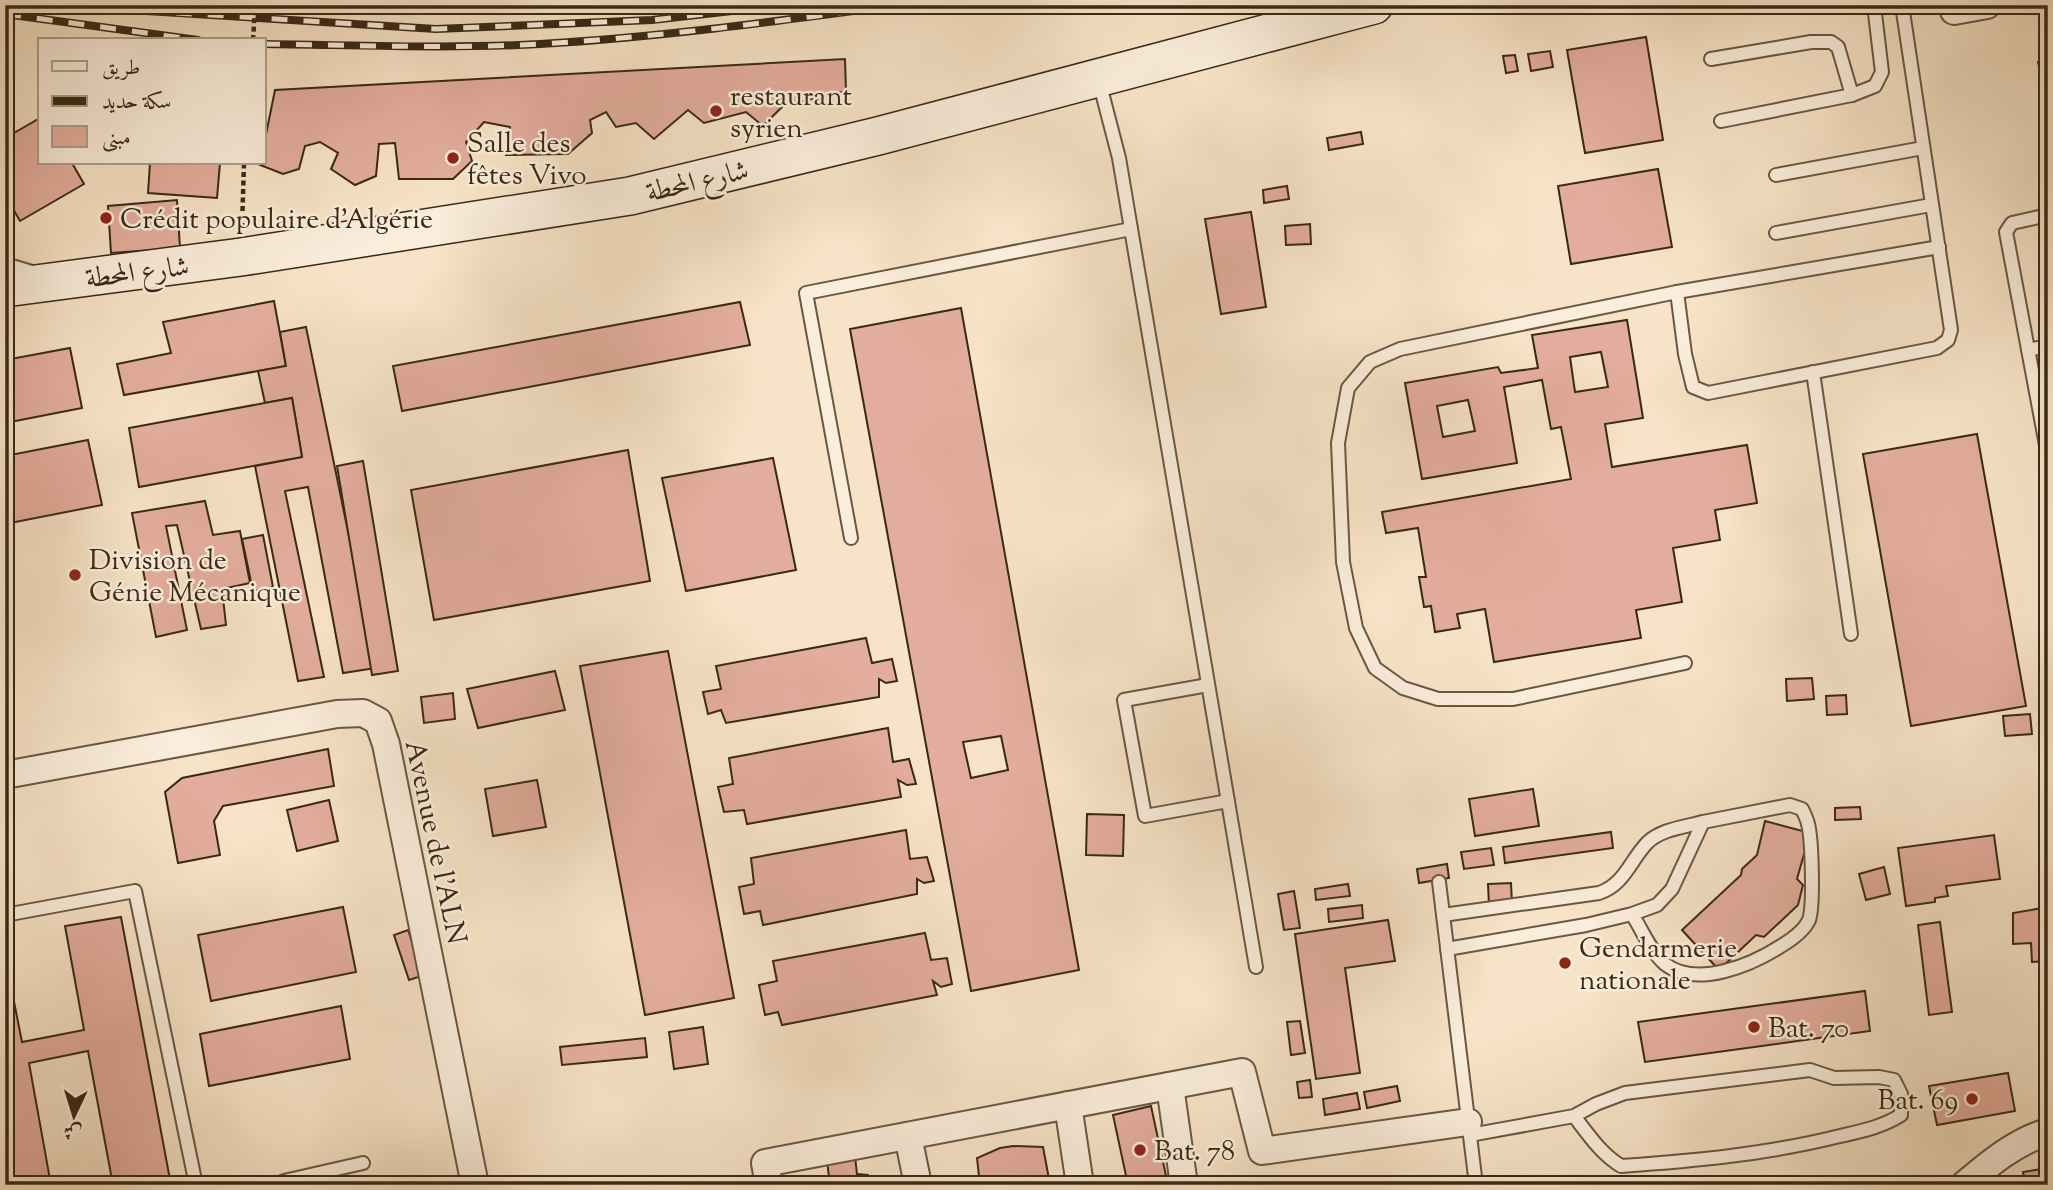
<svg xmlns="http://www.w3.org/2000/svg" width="2053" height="1190" viewBox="0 0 2053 1190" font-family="'Sorts Mill Goudy',Amiri,serif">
	<rect width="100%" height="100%" fill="#f7e3c7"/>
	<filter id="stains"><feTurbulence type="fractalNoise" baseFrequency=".00286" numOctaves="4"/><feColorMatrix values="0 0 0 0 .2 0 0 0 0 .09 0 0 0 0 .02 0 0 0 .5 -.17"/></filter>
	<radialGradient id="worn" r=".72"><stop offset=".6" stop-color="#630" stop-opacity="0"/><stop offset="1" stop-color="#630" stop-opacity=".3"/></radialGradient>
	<g fill="#e3ad9d" stroke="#382916" stroke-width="2" fill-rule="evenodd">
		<path d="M 1646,37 L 1663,140 L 1585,153 L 1567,50 Z"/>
		<path d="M 2048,47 L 2048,102 L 2038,62 L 2047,60 L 2044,48 Z"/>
		<path d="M 1550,51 L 1553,67 L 1531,71 L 1528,54 Z"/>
		<path d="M 1515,55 L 1518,71 L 1506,73 L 1503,56 Z"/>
		<path d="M 845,59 L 846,91 L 783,106 L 763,126 L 746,112 L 704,123 L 688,110 L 654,139 L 636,123 L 616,127 L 606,112 L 590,120 L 592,133 L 568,154 L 506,155 L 510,127 L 484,122 L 466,142 L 472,161 L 453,179 L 399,179 L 395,143 L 379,144 L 376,176 L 355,185 L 331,169 L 338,153 L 320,142 L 305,146 L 299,169 L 283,174 L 260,165 L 261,163 L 264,163 L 264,144 L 275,90 Z"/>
		<path d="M 40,118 L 40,163 L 72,163 L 84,184 L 20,221 L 5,195 L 5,134 L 7,137 Z"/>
		<path d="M 1361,132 L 1363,144 L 1329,150 L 1327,138 Z"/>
		<path d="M 150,163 L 220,163 L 217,198 L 148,193 Z"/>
		<path d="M 1658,169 L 1672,247 L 1571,264 L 1558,186 Z"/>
		<path d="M 1287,186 L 1289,199 L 1264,203 L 1263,190 Z"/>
		<path d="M 177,200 L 180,248 L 111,253 L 108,206 Z"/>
		<path d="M 1251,212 L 1266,307 L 1221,314 L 1205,219 Z"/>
		<path d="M 1310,224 L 1311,244 L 1286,245 L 1285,226 Z"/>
		<path d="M 274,301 L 286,366 L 124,395 L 117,364 L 171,353 L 163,322 Z"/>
		<path d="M 740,302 L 750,345 L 402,411 L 393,366 Z"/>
		<path d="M 961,308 L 1079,970 L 971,991 L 850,329 ZM 1001,736 L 1008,770 L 971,778 L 963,742 Z"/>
		<path d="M 1627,320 L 1643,418 L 1605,424 L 1612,467 L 1747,445 L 1757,503 L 1715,510 L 1720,540 L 1673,548 L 1682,602 L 1636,610 L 1641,638 L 1494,662 L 1485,609 L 1457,614 L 1460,628 L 1435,632 L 1431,606 L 1424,607 L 1419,577 L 1426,577 L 1418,528 L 1386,533 L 1382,512 L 1571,479 L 1561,427 L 1551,429 L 1542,380 L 1504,387 L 1517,463 L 1422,479 L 1405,383 L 1498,367 L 1501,373 L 1538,368 L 1532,335 ZM 1601,352 L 1608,387 L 1575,392 L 1570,357 ZM 1468,400 L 1475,431 L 1443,437 L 1437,406 Z"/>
		<path d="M 306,327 L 376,668 L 343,673 L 308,487 L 285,491 L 324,677 L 298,681 L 255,466 L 302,457 L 292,398 L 265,403 L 258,371 L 286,366 L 280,332 Z"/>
		<path d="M 70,348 L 82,408 L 5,423 L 5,360 Z"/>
		<path d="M 292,398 L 302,457 L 139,487 L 129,428 Z"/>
		<path d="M 1977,434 L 2026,706 L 1911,726 L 1863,454 Z"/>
		<path d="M 88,440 L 102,505 L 5,524 L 5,456 Z"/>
		<path d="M 628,450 L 650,581 L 434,620 L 411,490 Z"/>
		<path d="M 773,458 L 796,570 L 686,591 L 662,478 Z"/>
		<path d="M 363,461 L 398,671 L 372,675 L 337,466 Z"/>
		<path d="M 205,501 L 213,535 L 240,531 L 250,583 L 222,589 L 226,625 L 201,629 L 177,525 L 166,526 L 187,630 L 156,637 L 132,513 Z"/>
		<path d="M 263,535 L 273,587 L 253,591 L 242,539 Z"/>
		<path d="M 866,638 L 872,663 L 892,659 L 897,681 L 886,683 L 879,679 L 879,697 L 726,723 L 721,710 L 708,714 L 703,692 L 721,689 L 716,666 Z"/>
		<path d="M 668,651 L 734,998 L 645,1015 L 580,666 Z"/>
		<path d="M 555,671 L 565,710 L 478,728 L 467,689 Z"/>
		<path d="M 1812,678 L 1814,699 L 1787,701 L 1786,679 Z"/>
		<path d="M 453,693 L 455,719 L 424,723 L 421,697 Z"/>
		<path d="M 1846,695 L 1847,714 L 1827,715 L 1826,696 Z"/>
		<path d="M 2030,714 L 2032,734 L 2005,736 L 2003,716 Z"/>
		<path d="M 888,728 L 893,762 L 909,759 L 916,784 L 907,785 L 898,780 L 901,797 L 747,824 L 744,810 L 724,812 L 718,787 L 733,784 L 729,758 Z"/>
		<path d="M 328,749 L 334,786 L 223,806 L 214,821 L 220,855 L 178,863 L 165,792 L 182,778 Z"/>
		<path d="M 537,780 L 546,827 L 493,836 L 485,789 Z"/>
		<path d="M 1533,789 L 1539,826 L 1475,836 L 1469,799 Z"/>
		<path d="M 329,800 L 338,841 L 297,851 L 287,810 Z"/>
		<path d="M 1860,807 L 1861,819 L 1835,820 L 1835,808 Z"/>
		<path d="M 1087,814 L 1124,815 L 1123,856 L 1086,855 Z"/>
		<path d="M 1765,821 L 1810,833 L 1797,879 L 1803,885 L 1798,905 L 1764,937 L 1756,935 L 1719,970 L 1682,930 L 1741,875 L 1742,869 L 1757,855 Z"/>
		<path d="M 906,830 L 910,859 L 927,857 L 934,881 L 924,883 L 917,879 L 917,894 L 763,925 L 760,911 L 744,914 L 739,887 L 754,884 L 751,858 Z"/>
		<path d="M 1611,832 L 1613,848 L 1505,863 L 1503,847 Z"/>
		<path d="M 1994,835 L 2000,879 L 1946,886 L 1948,896 L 1935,898 L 1935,902 L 1906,906 L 1898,848 Z"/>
		<path d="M 1491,848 L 1494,865 L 1464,869 L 1461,852 Z"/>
		<path d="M 1447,864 L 1449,878 L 1419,883 L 1417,869 Z"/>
		<path d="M 1884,867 L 1890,894 L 1866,900 L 1859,874 Z"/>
		<path d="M 1511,883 L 1512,904 L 1489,905 L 1488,884 Z"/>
		<path d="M 1348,884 L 1350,896 L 1316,900 L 1315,889 Z"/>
		<path d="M 1294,891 L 1300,928 L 1284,930 L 1278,894 Z"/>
		<path d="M 1362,905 L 1363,918 L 1329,922 L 1328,909 Z"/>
		<path d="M 343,907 L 356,972 L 211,1001 L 198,935 Z"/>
		<path d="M 2048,907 L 2048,961 L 2032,962 L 2031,943 L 2013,944 L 2013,913 Z"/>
		<path d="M 121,917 L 171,1185 L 113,1185 L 88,1051 L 29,1063 L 51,1185 L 5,1185 L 5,956 L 22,1042 L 84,1030 L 65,926 Z"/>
		<path d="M 1388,920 L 1395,961 L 1345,968 L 1360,1073 L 1316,1079 L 1295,934 Z"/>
		<path d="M 1940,922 L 1952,1012 L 1929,1015 L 1918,925 Z"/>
		<path d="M 408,930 L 415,950 L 428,974 L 409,980 L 394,935 Z"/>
		<path d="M 925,933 L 931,960 L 947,958 L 952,984 L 941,987 L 933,981 L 937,995 L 782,1025 L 778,1012 L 765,1015 L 759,985 L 777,981 L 773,961 Z"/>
		<path d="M 1865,991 L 1870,1031 L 1645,1062 L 1638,1022 Z"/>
		<path d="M 341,1006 L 350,1059 L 209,1086 L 200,1034 Z"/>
		<path d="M 1300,1021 L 1305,1053 L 1291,1055 L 1287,1022 Z"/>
		<path d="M 703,1027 L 708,1064 L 674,1069 L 669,1032 Z"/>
		<path d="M 645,1038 L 647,1057 L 562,1065 L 560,1047 Z"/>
		<path d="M 2008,1073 L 2015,1111 L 1937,1125 L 1929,1086 Z"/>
		<path d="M 1310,1080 L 1312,1097 L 1299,1098 L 1297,1082 Z"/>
		<path d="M 1397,1086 L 1400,1101 L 1367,1108 L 1364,1092 Z"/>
		<path d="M 1357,1093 L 1360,1109 L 1325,1115 L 1323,1099 Z"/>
		<path d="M 1151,1106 L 1168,1185 L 1128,1185 L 1113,1115 Z"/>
		<path d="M 1013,1146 L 1043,1147 L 1049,1179 L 1036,1181 L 1037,1185 L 1021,1183 L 980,1185 L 977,1158 L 1000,1148 Z"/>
		<path d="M 855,1156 L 857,1174 L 868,1175 L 871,1185 L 830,1185 L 827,1161 Z"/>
		<path d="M 2048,1168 L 2048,1185 L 2025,1185 L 2023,1172 Z"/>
	</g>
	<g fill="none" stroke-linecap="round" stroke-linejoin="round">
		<g stroke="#685842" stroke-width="16">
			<g id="lane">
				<path d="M 1711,59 L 1811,42 L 1831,42 L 1838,47 L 1852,95"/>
				<path d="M 1099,81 L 1119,158 L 1256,967"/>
				<path d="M 1721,121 L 1852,95 L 1875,86 L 1882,72 L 1874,5"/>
				<path d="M 1776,175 L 1923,148"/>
				<path d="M 2048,215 L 2012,223 L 2006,232 L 2048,456"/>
				<path d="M 1776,233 L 1931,205"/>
				<path d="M 5,264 L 32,272"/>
				<path d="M 1677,292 L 1939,247"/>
				<path d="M 2028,350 L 2048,346"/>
				<path d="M 1813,372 L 1851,634"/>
				<path d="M 851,538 L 806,293 L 1131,229"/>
				<path d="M 1685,663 L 1513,699 L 1438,699 L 1403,688 L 1375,668 L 1356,628 L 1343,562 L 1338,443 L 1348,388 L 1370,362 L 1400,349 L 1677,292 L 1685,354 L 1693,387 L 1708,393 L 1937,348 L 1948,340 L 1951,330 L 1902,5"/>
				<path d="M 1208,685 L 1124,700 L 1145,816 L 1228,801"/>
				<path d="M 1439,882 L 1476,1185"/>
				<path d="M 5,915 L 135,891 L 196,1185"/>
				<path d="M 1443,915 L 1599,893 C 1624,885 1630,861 1647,843 C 1661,829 1685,827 1703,822"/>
				<path d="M 1447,949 L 1586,925 L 1632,914 L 1657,905 L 1672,889 L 1703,822 L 1790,805 L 1802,809 C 1804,813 1807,819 1808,824 C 1812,839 1814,906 1809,920 C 1804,931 1791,940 1781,946 C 1753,964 1697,989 1665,964 C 1651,952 1642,930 1632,914"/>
				<path d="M 1470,1135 L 1574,1116 L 1596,1104 L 1625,1093 L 1810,1070 L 1834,1078 L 1879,1077 L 1894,1080 L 1901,1094 L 1901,1115 C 1882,1127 1862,1131 1840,1136 C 1768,1154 1694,1161 1621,1166 C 1601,1154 1588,1134 1574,1116"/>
				<path d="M 278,1185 L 284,1181 L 363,1163"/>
			</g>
		</g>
		<g stroke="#685842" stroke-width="30">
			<g id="street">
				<path d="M 1954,11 L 1987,5"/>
				<path d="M 5,775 L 337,714 L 363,713 L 378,721 L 386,744 L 475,1185"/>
				<path d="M 1170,1086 L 1184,1185"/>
				<path d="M 1068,1105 L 1080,1185"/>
				<path d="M 908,1136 L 918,1185"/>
				<path d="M 769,1185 L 765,1163 L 1242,1072 L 1262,1151 L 1468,1122"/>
				<path d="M 1964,1185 C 1989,1164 2016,1141 2048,1132"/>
			</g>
		</g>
		<g stroke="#382916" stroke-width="40">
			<path id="secondary" d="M 5,288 L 241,257 L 630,196 L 878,136 L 1374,5"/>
		</g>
		<g stroke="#382916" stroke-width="4.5" stroke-dasharray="5 3.5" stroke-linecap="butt">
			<path d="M 255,8 L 255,5"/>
			<path d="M 242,228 L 244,163"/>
		</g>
		<use href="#lane" stroke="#faeddb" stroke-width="12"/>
		<use href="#street" stroke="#faeddb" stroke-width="26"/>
		<use href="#secondary" stroke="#faeddb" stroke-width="37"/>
		<g stroke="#382916" stroke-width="8">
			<g id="rail">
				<path d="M 48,5 L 436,29 L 652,20 L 785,5"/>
				<path d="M 5,14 L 198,40"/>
				<path d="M 264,44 C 356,45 448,49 540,44 C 661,37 779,21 899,5"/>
			</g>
		</g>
		<use href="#rail" stroke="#faeddb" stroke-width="5" stroke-dasharray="16" stroke-linecap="butt"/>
		<path stroke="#382916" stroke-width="4.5" stroke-dasharray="5 3.5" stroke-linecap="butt" d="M 253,40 L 255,8"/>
	</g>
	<g fill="#8f2418" stroke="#faeddb" stroke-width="2.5">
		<circle cx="716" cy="111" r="7"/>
		<circle cx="453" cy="158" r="7"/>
		<circle cx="106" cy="218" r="7"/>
		<circle cx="75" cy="575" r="7"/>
		<circle cx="1565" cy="963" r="7"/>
		<circle cx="1754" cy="1027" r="7"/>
		<circle cx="1972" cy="1099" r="7"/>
		<circle cx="1140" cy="1150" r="7"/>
	</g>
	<g text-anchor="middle" stroke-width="5" stroke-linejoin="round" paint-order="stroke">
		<g font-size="28" fill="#382916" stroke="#faeddb" text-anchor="start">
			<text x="730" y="105">restaurant<tspan x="730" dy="32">syrien</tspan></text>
			<text x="467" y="152">Salle des<tspan x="467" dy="32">fêtes Vivo</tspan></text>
			<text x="120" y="228">Crédit populaire d'Algérie</text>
			<text x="89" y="569">Division de<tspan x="89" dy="32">Génie Mécanique</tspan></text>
			<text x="1579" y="957">Gendarmerie<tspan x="1579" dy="32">nationale</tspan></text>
			<text x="1768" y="1037">Bat. 70</text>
			<text x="1958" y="1109" text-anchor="end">Bat. 69</text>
			<text x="1154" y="1160">Bat. 78</text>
		</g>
		<g font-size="28" fill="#382916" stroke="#faeddb">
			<text transform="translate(697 180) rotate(-13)" y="10">شارع المحطة</text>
			<text transform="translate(137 271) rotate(-7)" y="10">شارع المحطة</text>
			<text transform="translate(437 842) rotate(78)" y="10">Avenue de l'ALN</text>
		</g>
	</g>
	<rect width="2053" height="1190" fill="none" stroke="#f7e3c7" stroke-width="28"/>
	<rect x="7" y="7" width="2039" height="1176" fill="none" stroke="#382916" stroke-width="3.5"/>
	<rect x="14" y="14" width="2025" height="1162" fill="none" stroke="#382916" stroke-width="2"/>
	<rect x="38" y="38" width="228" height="126" fill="#faeddb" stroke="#ac9f8c" stroke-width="2"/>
	<rect x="52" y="61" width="35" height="10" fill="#faeddb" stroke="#ac9f8c" stroke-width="2"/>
	<text x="102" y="74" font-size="21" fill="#382916">طريق</text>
	<rect x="52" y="96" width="35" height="10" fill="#382916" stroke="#ac9f8c" stroke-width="2"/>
	<text x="102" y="108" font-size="21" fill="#382916">سكة حديد</text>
	<rect x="52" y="126" width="35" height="21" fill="#e3ad9d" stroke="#ac9f8c" stroke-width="2"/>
	<text x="102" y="144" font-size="21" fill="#382916">مبنى</text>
	<g transform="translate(74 1116) rotate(184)" stroke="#faeddb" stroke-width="5" paint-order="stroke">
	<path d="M0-5L12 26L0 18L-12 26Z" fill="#382916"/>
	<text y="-10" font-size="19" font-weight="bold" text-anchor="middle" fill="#382916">ش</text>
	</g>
	<rect width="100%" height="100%" filter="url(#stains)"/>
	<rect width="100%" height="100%" fill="url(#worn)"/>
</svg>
